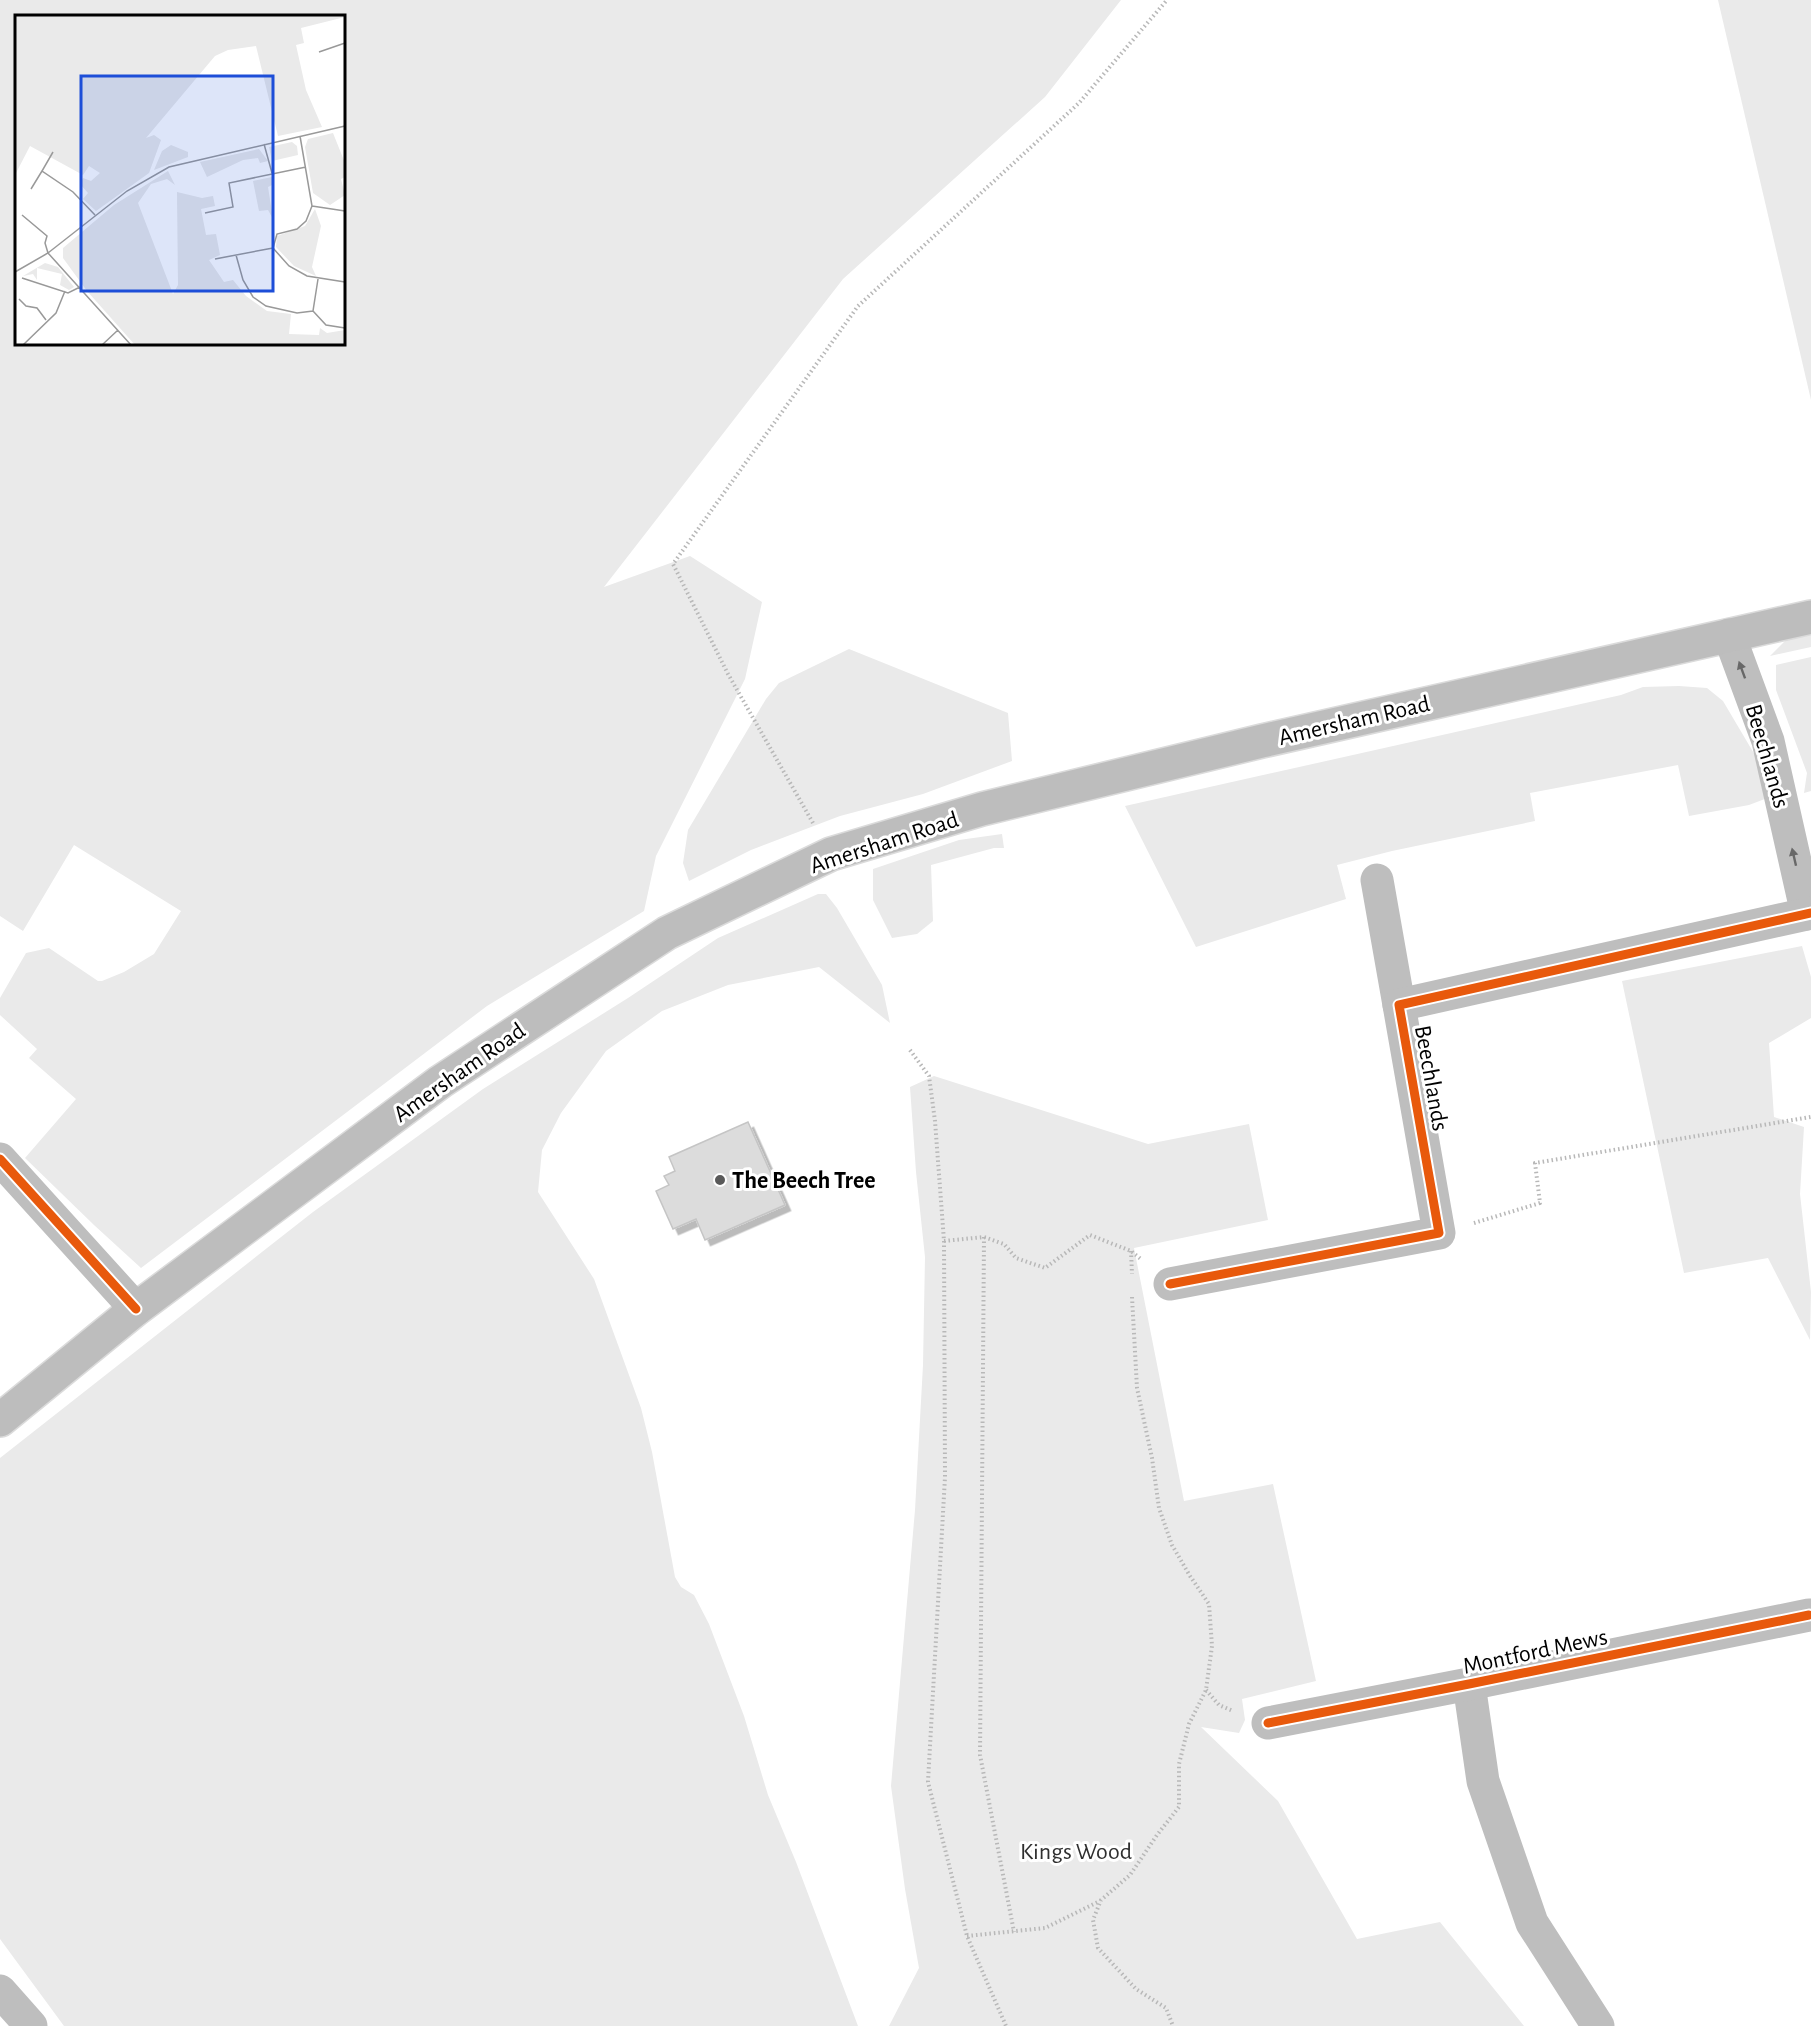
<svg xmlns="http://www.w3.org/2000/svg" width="1811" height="2026" viewBox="0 0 1811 2026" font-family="'Alegreya Sans',sans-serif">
	<defs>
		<filter id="shadow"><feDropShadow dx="5.5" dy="5.5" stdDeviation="0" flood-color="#0004"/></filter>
	</defs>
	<rect width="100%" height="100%" fill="#fff"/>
	<g fill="#eaeaea" fill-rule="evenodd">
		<path d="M 0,0 L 1121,0 L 1045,97 L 843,279 L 604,587 L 690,556 L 762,602 L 745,679 L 656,856 L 644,911 L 487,1006 L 141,1268 L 94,1225 L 25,1158 L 76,1099 L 29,1058 L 37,1049 L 0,1015 L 0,998 L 26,953 L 49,948 L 98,981 L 102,981 L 124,972 L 154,954 L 181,911 L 74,845 L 23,931 L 0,916 ZM 16,16 L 344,16 L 344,344 L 16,344 Z"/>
		<path d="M 1718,0 L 1811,0 L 1811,400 Z"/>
		<path d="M 1811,635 L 1811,647 L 1770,656 L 1786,640 Z"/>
		<path d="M 849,649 L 1008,713 L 1012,761 L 923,794 L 840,816 L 751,850 L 689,881 L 683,863 L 688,830 L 766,699 L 779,683 Z"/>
		<path d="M 1811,657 L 1811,791 L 1804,793 L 1807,773 L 1776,690 L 1776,665 Z"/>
		<path d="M 1679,686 L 1707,688 L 1723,701 L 1762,767 L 1770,797 L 1749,805 L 1689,816 L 1678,765 L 1530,793 L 1535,821 L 1392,851 L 1337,865 L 1346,899 L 1196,947 L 1125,806 L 1621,695 L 1643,687 Z"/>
		<path d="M 1002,834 L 1004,848 L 994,848 L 931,865 L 933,921 L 917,934 L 892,938 L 873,900 L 873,869 L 959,840 Z"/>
		<path d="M 818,894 L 826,894 L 837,908 L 882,985 L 890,1023 L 819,967 L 728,985 L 662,1011 L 606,1051 L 561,1113 L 542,1150 L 538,1192 L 594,1279 L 641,1408 L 652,1452 L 675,1577 L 681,1587 L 694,1595 L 709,1624 L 744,1716 L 768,1795 L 796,1862 L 858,2026 L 64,2026 L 0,1939 L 0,1458 L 313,1212 L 483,1089 L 628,998 L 718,938 Z"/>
		<path d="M 1802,946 L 1811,977 L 1811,1018 L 1769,1043 L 1774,1117 L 1804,1127 L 1800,1194 L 1811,1292 L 1810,1340 L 1768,1258 L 1684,1273 L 1622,981 Z"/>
		<path d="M 934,1076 L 1148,1144 L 1249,1124 L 1268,1220 L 1134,1248 L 1184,1501 L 1273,1484 L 1316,1681 L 1242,1699 L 1245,1720 L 1239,1733 L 1201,1727 L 1278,1801 L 1357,1939 L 1440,1922 L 1524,2026 L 889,2026 L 919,1968 L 905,1889 L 891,1786 L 915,1510 L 923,1365 L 925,1257 L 916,1172 L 910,1087 Z"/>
	</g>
	<path fill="#dcdcdc" stroke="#c5c5c5" stroke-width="1.5" filter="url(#shadow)" d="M 748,1122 L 785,1205 L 705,1240 L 696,1219 L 673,1229 L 656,1191 L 669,1185 L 664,1176 L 675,1171 L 669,1157 Z"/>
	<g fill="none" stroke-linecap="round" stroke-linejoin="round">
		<g stroke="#dbdbdb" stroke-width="36">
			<path id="primary" d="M 0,1420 L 136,1309 L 440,1082 L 667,933 L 831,854 L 982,809 L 1262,741 L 1811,617"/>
		</g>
		<g stroke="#b8b8b8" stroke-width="4" stroke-dasharray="1.5 3" stroke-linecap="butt">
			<path d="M 813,823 L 728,674 L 673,564 L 858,306 L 1079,103 L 1167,0"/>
			<path d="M 910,1050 L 929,1076 L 935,1121 L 944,1241 L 945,1477 L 928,1782 L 967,1936 L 1006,2026"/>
			<path d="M 1474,1223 L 1540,1203 L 1535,1163 L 1811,1117"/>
			<path d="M 984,1237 L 980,1755 L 1014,1932"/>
			<path d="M 944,1241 L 984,1237 L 1004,1244 L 1016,1258 L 1045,1268 L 1090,1235 L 1131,1251 L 1142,1260"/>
			<path d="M 1131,1251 L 1132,1274"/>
			<path d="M 1132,1297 L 1137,1388 L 1152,1458 L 1159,1508 L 1172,1545 L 1190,1576 L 1209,1604 L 1212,1646 L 1206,1690 L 1189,1724 L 1179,1764 L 1179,1807 L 1157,1835 L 1130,1875 L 1101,1900 L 1093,1920 L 1098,1948 L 1136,1989 L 1166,2008 L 1173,2026"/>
			<path d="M 1206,1690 L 1219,1705 L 1233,1711"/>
			<path d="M 967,1936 L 1045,1928 L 1100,1901"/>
		</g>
		<g stroke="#bebebe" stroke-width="33">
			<path d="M 1729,635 L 1768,741 L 1807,914"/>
			<path d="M 1377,880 L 1399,1005"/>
			<path d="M 0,1159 L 136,1309"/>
			<path d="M 1170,1284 L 1439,1233 L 1399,1005 L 1811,913"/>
			<path d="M 1469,1684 L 1483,1781 L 1532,1923 L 1598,2026"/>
			<path d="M 1268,1723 L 1469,1684 L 1809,1615"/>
			<path d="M 0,1991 L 31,2026"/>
		</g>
		<use href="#primary" stroke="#bdbdbd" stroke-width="33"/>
		<g stroke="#fff" stroke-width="13">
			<g id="cycleway">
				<path d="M 0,1159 L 136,1309"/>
				<path d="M 1170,1284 L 1439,1233 L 1399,1005 L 1811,913"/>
				<path d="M 1268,1723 L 1469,1684 L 1809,1615"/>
			</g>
		</g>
		<use href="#cycleway" stroke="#e8590c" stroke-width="9"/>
	</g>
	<defs><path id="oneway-solid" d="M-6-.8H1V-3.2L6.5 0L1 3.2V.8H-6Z" transform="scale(1.5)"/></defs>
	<g fill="#686868">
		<use href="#oneway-solid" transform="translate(1742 670) rotate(-110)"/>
		<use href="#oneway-solid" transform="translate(1794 857) rotate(-103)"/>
	</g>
	<circle fill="#595959" stroke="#fff" stroke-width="2" cx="720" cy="1180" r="6"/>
	<g text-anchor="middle" stroke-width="6" stroke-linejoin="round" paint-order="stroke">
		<g font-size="24" fill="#000" stroke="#fff">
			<text transform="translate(1354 720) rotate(-13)" y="8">Amersham Road</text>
			<text transform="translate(1768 756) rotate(74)" y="8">Beechlands</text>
			<text transform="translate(884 842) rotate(-18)" y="8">Amersham Road</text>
			<text transform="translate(459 1072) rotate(-35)" y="8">Amersham Road</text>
			<text transform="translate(1432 1078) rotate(80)" y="8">Beechlands</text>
			<text transform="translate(1535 1651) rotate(-12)" y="8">Montford Mews</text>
		</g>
		<g font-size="24" font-weight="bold" fill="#000" stroke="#fff" text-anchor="start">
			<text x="732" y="1188">The Beech Tree</text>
		</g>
		<g font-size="24" fill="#2f2f2f" stroke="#fff">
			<text x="1076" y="1859">Kings Wood</text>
		</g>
	</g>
	<g transform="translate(15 15)">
		<rect width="330" height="330" fill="#fff"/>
		<path d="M 0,0 L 330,0 L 330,2 L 286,13 L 289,28 L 281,30 L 291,75 L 307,112 L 263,121 L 241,31 L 213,35 L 200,41 L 131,123 L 139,120 L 146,125 L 134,158 L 81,196 L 68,184 L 73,178 L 65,169 L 68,163 L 76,166 L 85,158 L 74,151 L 68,160 L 15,131 L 0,160 ZM 318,118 L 330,148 L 330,162 L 326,164 L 330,180 L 315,190 L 298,178 L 290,132 L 293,124 ZM 277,127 L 282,131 L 283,140 L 257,146 L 254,132 ZM 156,130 L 173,137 L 173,142 L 139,155 L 147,136 ZM 244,134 L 253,146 L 245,148 L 243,143 L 228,145 L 192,162 L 185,147 ZM 153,156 L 160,170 L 152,164 L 136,169 L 123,188 L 158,279 L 163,270 L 162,177 L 187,183 L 198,181 L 200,191 L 186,194 L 191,220 L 201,219 L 205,240 L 194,245 L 209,267 L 218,265 L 231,281 L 252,296 L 276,299 L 274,319 L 304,320 L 305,313 L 312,318 L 330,315 L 330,330 L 120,330 L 72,276 L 48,243 L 48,233 L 99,190 ZM 257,162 L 259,169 L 253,172 L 258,204 L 253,195 L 244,196 L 238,166 ZM 300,194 L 306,211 L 297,252 L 301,261 L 279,251 L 261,232 L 262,221 L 290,211 ZM 30,248 L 43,252 L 59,272 L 54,275 L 45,270 L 47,259 L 22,253 L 22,265 L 18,259 L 8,261 Z" fill="#eaeaea"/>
		<path fill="none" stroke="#999" stroke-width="1.5" d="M 304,37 L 330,28M 285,121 L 297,191 L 291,206 L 282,214 L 262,219 L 258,233 L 274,251 L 292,261 L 330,267M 249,129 L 257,158M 38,137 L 27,156 L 58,177 L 80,200M 16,174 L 27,156M 297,191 L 330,196M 190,198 L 218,192 L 214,168 L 291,152M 7,200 L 32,221 L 30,228 L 33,238 L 116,330M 221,240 L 228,265 L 238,282 L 251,291 L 282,298 L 298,296M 200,244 L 258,233M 0,257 L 33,238 L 112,176 L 154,152 L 330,111M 7,263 L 53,278 L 65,272M 303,264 L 298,296 L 311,310 L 330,313M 4,284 L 11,291 L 22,293 L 31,305M 8,330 L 41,298 L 50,276M 87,330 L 103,315"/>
		<path fill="#1d4ed8" fill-opacity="0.15" stroke="#1d4ed8" stroke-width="3" d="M 66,61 L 258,61 L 258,276 L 66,276 Z"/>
		<rect width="330" height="330" fill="none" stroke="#000" stroke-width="3"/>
	</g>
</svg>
